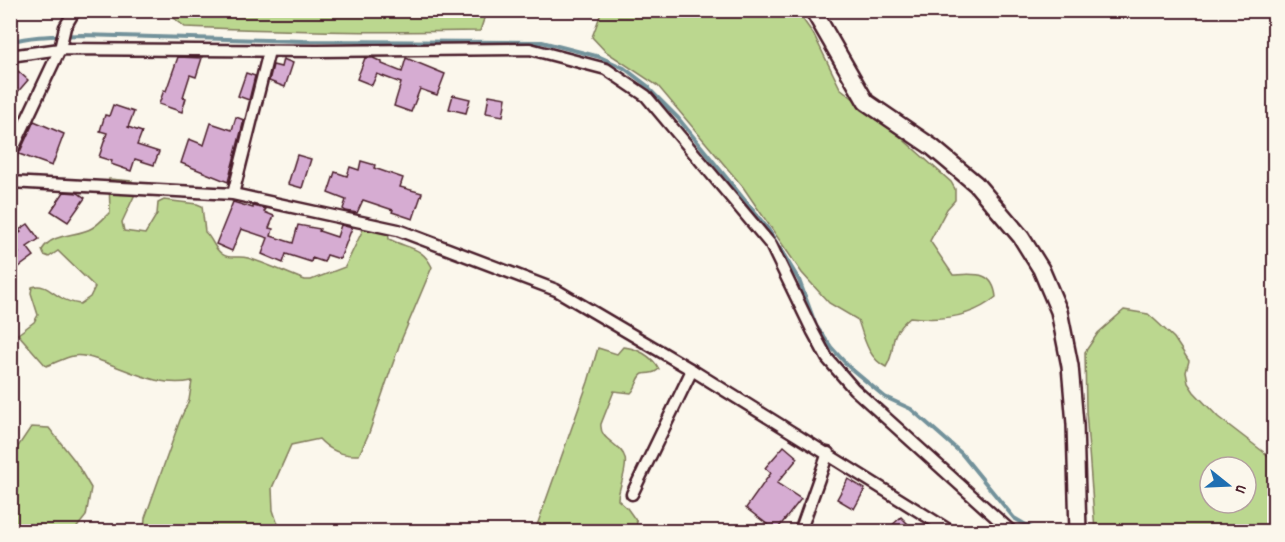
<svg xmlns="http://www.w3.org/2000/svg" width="1285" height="542" viewBox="0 0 1285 542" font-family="Dekko,sans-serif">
	<rect width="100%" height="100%" fill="#fbf7ec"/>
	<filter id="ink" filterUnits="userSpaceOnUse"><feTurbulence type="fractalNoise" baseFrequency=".0167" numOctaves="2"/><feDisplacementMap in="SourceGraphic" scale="12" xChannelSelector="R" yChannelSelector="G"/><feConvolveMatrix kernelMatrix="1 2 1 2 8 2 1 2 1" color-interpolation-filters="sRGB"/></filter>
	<g filter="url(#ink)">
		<g fill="#bbd78f" stroke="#827b5d" stroke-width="1.5" fill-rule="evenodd">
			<path d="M 479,11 L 484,19 L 480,31 C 382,33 283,31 185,27 L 174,18 L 170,11 Z"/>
			<path d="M 599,11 L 797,11 L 814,35 L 840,88 L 888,126 L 951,182 L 955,189 L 955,200 L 947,209 L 930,241 L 953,275 C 974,274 993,270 996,297 C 972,317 940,321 910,317 C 884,339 899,346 886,367 C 868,358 864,338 858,320 L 829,303 L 802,273 L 743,187 L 658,86 L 605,51 L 592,37 L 600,16 Z"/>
			<path d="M 109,179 L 132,181 L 136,192 L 122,222 L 124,231 L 145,234 L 157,214 L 158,203 L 164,200 L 197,204 L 202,206 L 205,232 C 213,239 213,248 222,254 C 230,260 237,255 248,258 C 268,264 286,273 305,280 L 311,280 L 345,267 L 367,221 L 377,218 L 388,231 L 389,239 C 408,249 422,246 432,267 L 400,343 L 369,433 L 359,455 C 343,456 330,451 319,439 L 291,445 L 272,488 L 273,510 L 277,522 L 283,531 L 144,531 L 145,518 L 180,420 L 189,400 L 192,381 C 160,388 131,371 101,361 C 92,358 82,354 73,356 C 64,358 55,363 46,366 L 18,334 L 34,322 L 38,315 L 31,293 L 32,287 C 44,283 51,292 60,297 C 66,301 73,303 80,304 L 90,297 L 95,287 L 58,251 L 49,257 L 44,255 L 42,250 C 53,232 77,237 92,228 C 99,224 104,218 110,212 Z"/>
			<path d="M 1124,310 L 1148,314 L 1156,321 L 1174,338 L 1189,361 L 1186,372 L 1188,383 L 1194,392 L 1218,417 L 1274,460 L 1274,531 L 1095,531 L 1086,411 L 1085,352 L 1098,333 ZM 1210,467 L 1246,467 L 1246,503 L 1210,503 Z"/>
			<path d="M 623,347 C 637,348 652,356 659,369 C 653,375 650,372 643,374 C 637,377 637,388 631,393 L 614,391 L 601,424 C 599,441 621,443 625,458 C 628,471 618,487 618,500 L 627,508 L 637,522 L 635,531 L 535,531 L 588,382 L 598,348 L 617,354 Z"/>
			<path d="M 31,427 L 49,428 L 75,461 L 91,488 L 86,516 L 74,531 L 11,531 L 11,457 Z"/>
		</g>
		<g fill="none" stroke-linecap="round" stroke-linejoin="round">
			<path stroke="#73929b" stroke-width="4" d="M 10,42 C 34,35 58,36 82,35 L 304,41 L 542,42 L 600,57 L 624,68 L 649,87 L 644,84 L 678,118 L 768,229 L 799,280 L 816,326 L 831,347 L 849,367 L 885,397 L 911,409 L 961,453 L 1014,518 L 1038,532"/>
		</g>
		<g fill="#d6acd2" stroke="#4a1f2b" stroke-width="1.5">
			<path d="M 178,57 L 202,58 L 196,77 L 190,75 L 183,97 L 186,98 L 182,112 L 159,104 L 164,90 L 166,91 Z"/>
			<path d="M 365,58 L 373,58 L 382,62 L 382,64 L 402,72 L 406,58 L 445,74 L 437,95 L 420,89 L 411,112 L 394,106 L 401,83 L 377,74 L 372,85 L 357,79 Z"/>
			<path d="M 283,59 L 293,63 L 285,87 L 269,81 L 273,65 L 281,67 Z"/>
			<path d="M 10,69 L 16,74 L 18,71 L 28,80 L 16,94 L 10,89 Z"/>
			<path d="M 246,73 L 255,76 L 249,100 L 238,96 Z"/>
			<path d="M 453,95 L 470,99 L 466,113 L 449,109 Z"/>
			<path d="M 489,95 L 506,98 L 503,116 L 486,113 Z"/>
			<path d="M 113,105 L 134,112 L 128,127 L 142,132 L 137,145 L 159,152 L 154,165 L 135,159 L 131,171 L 111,164 L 112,161 L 99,157 L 107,133 L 100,131 L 105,115 L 109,116 Z"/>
			<path d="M 236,117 L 244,120 L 228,182 L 181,163 L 189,139 L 204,145 L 211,123 L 232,130 Z"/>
			<path d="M 34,121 L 64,134 L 52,166 L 19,154 Z"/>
			<path d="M 297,155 L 311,159 L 302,188 L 288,184 Z"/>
			<path d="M 361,161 L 375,165 L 374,168 L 403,178 L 400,187 L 422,193 L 413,219 L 392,212 L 393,210 L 363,200 L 357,213 L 346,211 L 343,209 L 346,200 L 328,193 L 335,172 L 347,176 L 350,167 L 359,170 Z"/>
			<path d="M 64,192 L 78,193 L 85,198 L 68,222 L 51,211 Z"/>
			<path d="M 233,202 L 253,208 L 253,206 L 266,209 L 264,212 L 274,216 L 269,228 L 273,229 L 271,236 L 293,243 L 298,225 L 320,229 L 319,231 L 337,237 L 341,225 L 352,228 L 340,259 L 327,255 L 324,262 L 312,258 L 311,262 L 286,254 L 283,263 L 262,254 L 268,238 L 241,229 L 232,251 L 216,244 Z"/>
			<path d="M 28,224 L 39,239 L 27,247 L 34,256 L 19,267 L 12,258 L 19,253 L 10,239 L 21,232 L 19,230 Z"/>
			<path d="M 784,446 L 798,458 L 777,483 L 801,499 L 776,531 L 746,508 L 771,473 L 765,468 Z"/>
			<path d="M 848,479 L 865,489 L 854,509 L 837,499 Z"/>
			<path d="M 901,517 L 915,531 L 886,531 Z"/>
		</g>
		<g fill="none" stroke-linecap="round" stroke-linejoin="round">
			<g stroke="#4a1f2b" stroke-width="15">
				<g id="minor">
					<path d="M 10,56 L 60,49 L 317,51 L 530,49 L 606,69 L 646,96 L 771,245 L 813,332 L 827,358 L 854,389 L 1012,532"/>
					<path d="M 10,155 L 60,49 L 65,27 L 75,10"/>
					<path d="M 10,182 L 233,194 L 398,230 L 556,290 L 692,370 L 952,532"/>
					<path d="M 233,194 L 269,51"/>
					<path d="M 632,494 L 692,370"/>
					<path d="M 800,532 L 828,453"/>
				</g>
			</g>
			<g stroke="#4a1f2b" stroke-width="20">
				<path id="secondary" d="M 813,10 L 866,102 L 932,147 L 976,184 L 1021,237 L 1041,269 L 1059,311 L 1070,366 L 1075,424 L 1078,532"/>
			</g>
			<use href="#minor" stroke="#fbf7ec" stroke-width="10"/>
			<use href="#secondary" stroke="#fbf7ec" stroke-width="15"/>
		</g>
	</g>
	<rect width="1285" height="542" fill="none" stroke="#fbf7ec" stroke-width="36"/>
	<rect x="18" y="18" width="1249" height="506" fill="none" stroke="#4a1f2b" stroke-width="2" filter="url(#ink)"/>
	<g transform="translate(1228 485) rotate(108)"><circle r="28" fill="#fbf7ec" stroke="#b4a19f" stroke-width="1.5"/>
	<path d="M0-4.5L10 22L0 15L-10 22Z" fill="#1f6fb2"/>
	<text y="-9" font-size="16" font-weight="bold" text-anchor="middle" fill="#4a1f2b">U</text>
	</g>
</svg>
